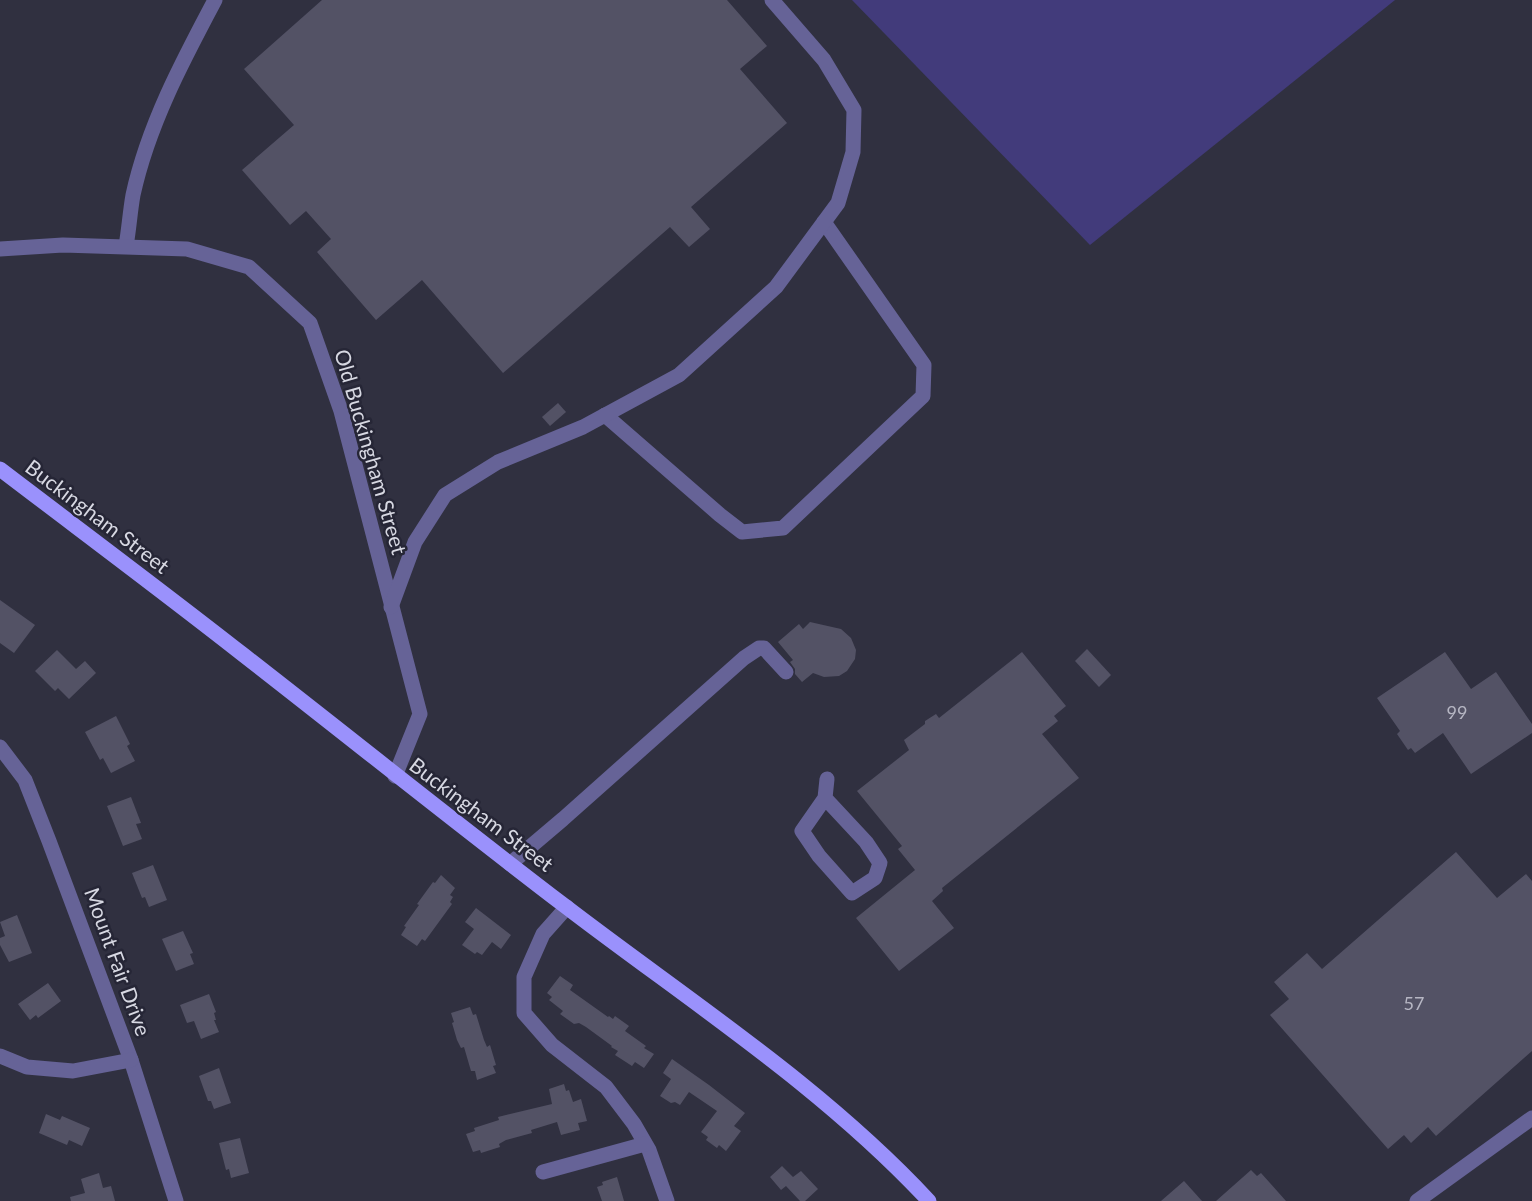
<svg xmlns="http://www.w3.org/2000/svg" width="1532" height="1201" viewBox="0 0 1532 1201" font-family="Lato,sans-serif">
	<rect width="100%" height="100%" fill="#303040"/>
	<path fill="#423b7b" d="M 852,0 L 1395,0 L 1090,245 Z"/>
	<g fill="#535265">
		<path d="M 322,0 L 727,0 L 767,46 L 740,69 L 787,123 L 691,207 L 710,229 L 689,247 L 670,227 L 503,373 L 422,280 L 376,320 L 317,252 L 331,239 L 306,211 L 290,225 L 242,170 L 294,125 L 244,69 Z"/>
		<path d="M 558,403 L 566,412 L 550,426 L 542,417 Z"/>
		<path d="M 0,600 L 35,625 L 14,653 L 0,643 Z"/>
		<path d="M 810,622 L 841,629 L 851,638 L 856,650 L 855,659 L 847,671 L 839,676 L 824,677 L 813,673 L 802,682 L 795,674 L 795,669 L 790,662 L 793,660 L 778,642 L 799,624 L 803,629 Z"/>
		<path d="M 1087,649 L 1111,675 L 1099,687 L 1075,661 Z"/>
		<path d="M 57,650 L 76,669 L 85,661 L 96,673 L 69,699 L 58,688 L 55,691 L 35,671 Z"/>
		<path d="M 1022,652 L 1066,706 L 1054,716 L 1058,721 L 1042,734 L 1079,778 L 942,888 L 943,891 L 932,901 L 954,928 L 899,971 L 856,918 L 915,870 L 898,849 L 902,846 L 857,791 L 909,750 L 904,740 L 925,724 L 925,721 L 936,714 L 939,718 Z"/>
		<path d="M 1445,652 L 1471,689 L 1496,672 L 1532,724 L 1532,733 L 1471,774 L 1443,733 L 1415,753 L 1411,748 L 1408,750 L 1397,734 L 1400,731 L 1377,698 Z"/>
		<path d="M 116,716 L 130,744 L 127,746 L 135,761 L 111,773 L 103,758 L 100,760 L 85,732 Z"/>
		<path d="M 131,797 L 141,823 L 136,824 L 142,839 L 123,846 L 107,806 Z"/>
		<path d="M 1456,852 L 1497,898 L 1526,874 L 1532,881 L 1532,1051 L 1436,1136 L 1428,1127 L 1411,1143 L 1404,1135 L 1388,1149 L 1270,1015 L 1289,999 L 1274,982 L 1307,953 L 1322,969 Z"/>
		<path d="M 153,865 L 167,900 L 149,907 L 145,897 L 142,898 L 132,873 Z"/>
		<path d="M 441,875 L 455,888 L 450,895 L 453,897 L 450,902 L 452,904 L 425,941 L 422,939 L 417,946 L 401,935 L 406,927 L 404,926 L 419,905 L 417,904 L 433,882 L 435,883 Z"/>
		<path d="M 476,908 L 511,935 L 501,949 L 492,942 L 482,955 L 477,952 L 475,954 L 462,945 L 474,929 L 465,922 Z"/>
		<path d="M 17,915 L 32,953 L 9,962 L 0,945 L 0,938 L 5,936 L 0,922 Z"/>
		<path d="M 183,931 L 193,953 L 190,954 L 194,964 L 176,971 L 162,939 Z"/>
		<path d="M 560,976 L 573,985 L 570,990 L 608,1017 L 609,1016 L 613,1019 L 615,1016 L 629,1026 L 625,1031 L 646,1046 L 644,1048 L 654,1054 L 644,1068 L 635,1062 L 632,1066 L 615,1055 L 618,1051 L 611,1047 L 612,1046 L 586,1027 L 579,1023 L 574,1024 L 560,1014 L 563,1011 L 549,1000 L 552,997 L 547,993 Z"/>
		<path d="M 48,983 L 61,1001 L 38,1018 L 36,1015 L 30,1020 L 18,1004 Z"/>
		<path d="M 209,994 L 216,1012 L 214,1013 L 216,1020 L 214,1020 L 219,1032 L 201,1039 L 194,1021 L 187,1023 L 180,1005 Z"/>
		<path d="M 470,1007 L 473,1015 L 476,1014 L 484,1040 L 487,1047 L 490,1045 L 496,1065 L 493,1066 L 496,1073 L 477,1080 L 475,1071 L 471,1071 L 464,1047 L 461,1048 L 457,1040 L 452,1023 L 454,1022 L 451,1013 Z"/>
		<path d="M 672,1059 L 709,1085 L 745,1113 L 734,1126 L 741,1131 L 726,1151 L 719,1145 L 717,1148 L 706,1140 L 708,1137 L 701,1132 L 717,1111 L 689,1092 L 680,1105 L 675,1102 L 671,1103 L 660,1096 L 671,1079 L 663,1073 Z"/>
		<path d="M 219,1068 L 231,1103 L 214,1109 L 211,1101 L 208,1101 L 199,1076 Z"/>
		<path d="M 564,1084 L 566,1091 L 569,1090 L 573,1102 L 581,1099 L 587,1121 L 578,1123 L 580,1130 L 561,1135 L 557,1122 L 531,1130 L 532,1133 L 506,1140 L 499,1144 L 500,1147 L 481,1153 L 480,1150 L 473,1152 L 466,1134 L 475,1131 L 474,1128 L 499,1120 L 498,1117 L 552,1104 L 549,1089 Z"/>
		<path d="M 46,1114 L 60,1120 L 62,1116 L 90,1128 L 82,1146 L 69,1140 L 67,1145 L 39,1133 Z"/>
		<path d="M 240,1138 L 249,1173 L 231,1178 L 229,1169 L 226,1170 L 219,1143 Z"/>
		<path d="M 782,1166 L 793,1177 L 801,1171 L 818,1189 L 805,1201 L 800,1201 L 786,1186 L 781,1190 L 770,1177 Z"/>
		<path d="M 1251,1170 L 1257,1176 L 1261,1173 L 1286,1201 L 1216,1201 Z"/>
		<path d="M 99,1173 L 103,1188 L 111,1186 L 115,1201 L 71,1201 L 70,1197 L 85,1193 L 81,1179 Z"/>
		<path d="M 617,1177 L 624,1201 L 602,1201 L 597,1187 L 603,1185 L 602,1182 Z"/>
		<path d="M 1184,1181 L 1202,1201 L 1161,1201 Z"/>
	</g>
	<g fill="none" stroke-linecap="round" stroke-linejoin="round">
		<g stroke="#666397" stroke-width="15">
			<path d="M 126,246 C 129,229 130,212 133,195 C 148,126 182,62 215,0"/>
			<path d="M 0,249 L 63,245 L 187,249 L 249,267 L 310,323 L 341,411 L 420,714 L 395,776"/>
			<path d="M 605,415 L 720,515 L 742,532 L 783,528 L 923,396 L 924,365 L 824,222"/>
			<path d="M 391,607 L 415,542 L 445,495 L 498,462 L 583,427 L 679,375 L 776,287 L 838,203 L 853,152 L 854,110 L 824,60 L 772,0"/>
			<path d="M 0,747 L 25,780 L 49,841 L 131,1060 L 176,1201"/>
			<path d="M 825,798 L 802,831 L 819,856 L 852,893 L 875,878 L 880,863 L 866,842 L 825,798 L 827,779"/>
			<path d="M 510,864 L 563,819 L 744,658 L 759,648 L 764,648 L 786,672"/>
			<path d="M 567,907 L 543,934 L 524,977 L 524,1013 L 552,1045 L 606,1087 L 634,1124 L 649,1150 L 667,1201"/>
			<path d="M 0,1056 L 27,1067 L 73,1071 L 131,1060"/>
			<path d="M 543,1172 L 645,1144"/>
			<path d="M 1417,1201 L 1532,1118"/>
		</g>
		<path stroke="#9a91fc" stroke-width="15" d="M 0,469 C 80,530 162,591 241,653 C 349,737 456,823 565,906 C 689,1001 822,1086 929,1201"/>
	</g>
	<g text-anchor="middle" stroke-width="5" stroke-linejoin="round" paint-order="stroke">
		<g font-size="18" fill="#b6b6c3">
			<text x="1457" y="719">99</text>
			<text x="1414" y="1010">57</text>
		</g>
		<g font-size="21" fill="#d7d8e2" stroke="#262636">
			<text transform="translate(370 452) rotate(74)" y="7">Old Buckingham Street</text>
			<text transform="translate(97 517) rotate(37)" y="7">Buckingham Street</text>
			<text transform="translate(481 815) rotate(37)" y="7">Buckingham Street</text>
			<text transform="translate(117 962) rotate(70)" y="7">Mount Fair Drive</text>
		</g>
	</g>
</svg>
